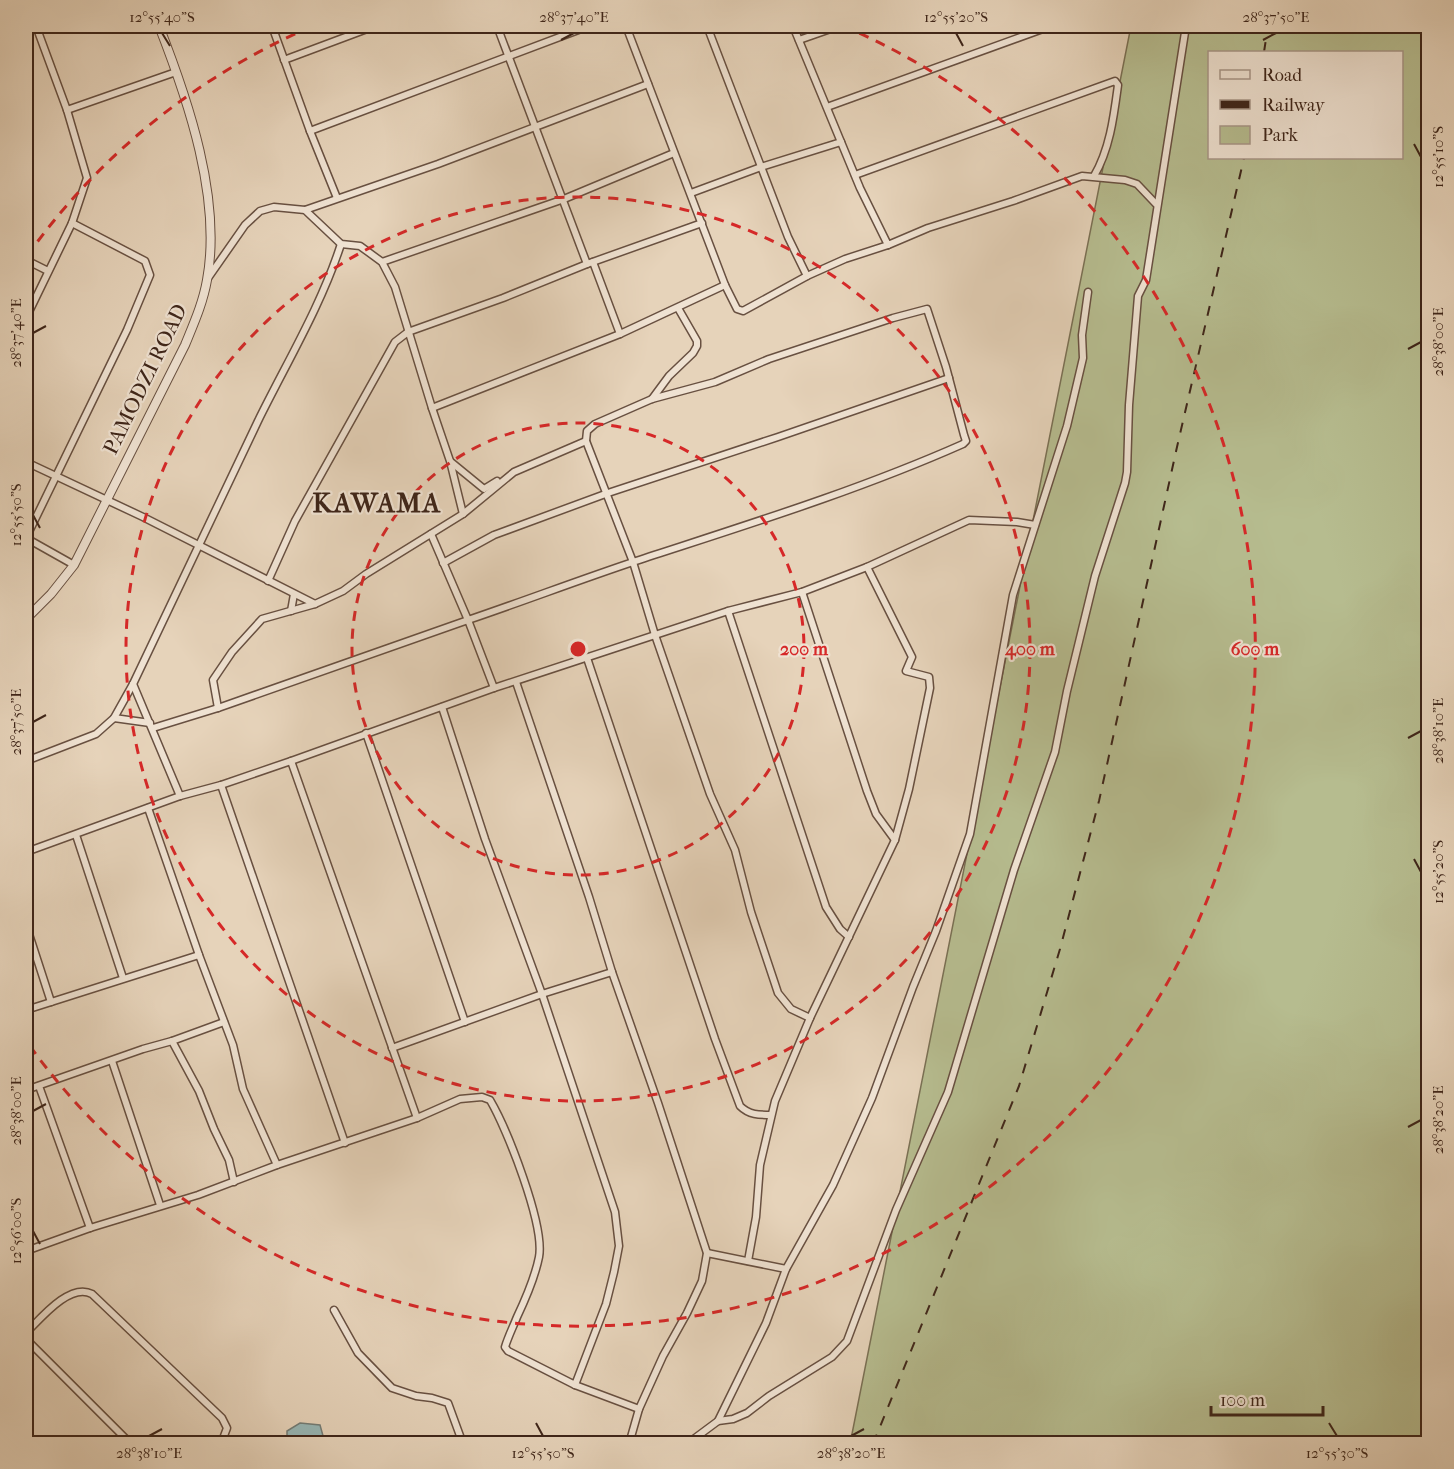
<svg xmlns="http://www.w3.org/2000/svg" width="1454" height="1469" viewBox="0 0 1454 1469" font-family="'IM FELL French Canon',serif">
	<rect width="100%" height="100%" fill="#e6d3ba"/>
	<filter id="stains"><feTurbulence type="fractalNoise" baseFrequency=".00333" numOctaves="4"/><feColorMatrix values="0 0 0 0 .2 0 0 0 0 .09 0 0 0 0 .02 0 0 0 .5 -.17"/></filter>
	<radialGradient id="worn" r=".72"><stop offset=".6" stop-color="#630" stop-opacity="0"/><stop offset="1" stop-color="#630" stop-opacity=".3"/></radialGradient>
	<path fill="#b6bc8f" stroke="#7a7054" stroke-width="1.5" fill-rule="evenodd" d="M 1131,26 L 1428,26 L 1428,1443 L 850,1444 ZM 1210,52 L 1402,52 L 1402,158 L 1210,158 Z"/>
	<path fill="#97b7b6" stroke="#737d77" stroke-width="1.5" d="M 300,1423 L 320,1425 L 325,1443 L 287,1443 L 287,1431 Z"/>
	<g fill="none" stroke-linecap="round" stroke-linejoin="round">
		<g stroke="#685041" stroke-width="9">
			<g id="minor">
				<path d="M 272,26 L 310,131 L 337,198"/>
				<path d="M 497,26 L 587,264"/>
				<path d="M 707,26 L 788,237 L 807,276"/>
				<path d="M 793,26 L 860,188 L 888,245 L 928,228 L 1013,201 L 1082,176 L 1125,180 L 1137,184 L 1156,204"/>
				<path d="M 799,40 L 839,26"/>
				<path d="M 284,60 L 375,26"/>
				<path d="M 827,107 L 1051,26"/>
				<path d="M 67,110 L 176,72"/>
				<path d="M 310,131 L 589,26"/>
				<path d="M 855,175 L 1115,81 L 1118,85 C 1114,115 1110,149 1094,176"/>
				<path d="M 691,193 L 761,167 L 841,142"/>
				<path d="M 305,210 L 438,164 L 648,84"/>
				<path d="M 26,260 L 48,271"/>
				<path d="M 382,262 L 564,199 L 674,153"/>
				<path d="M 593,262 L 620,334"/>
				<path d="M 208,278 L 245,225 L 260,211 L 274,207 L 305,210 L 341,244 L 360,246 L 382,262 L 395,287 L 432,408 L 450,461 L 463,514"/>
				<path d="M 725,285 L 737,309 L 743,311 L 807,276 L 845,259 L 888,245"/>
				<path d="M 26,318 L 72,223 L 87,178 L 67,110 L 36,26"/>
				<path d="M 652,399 L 669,376 L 693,353 L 697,346 L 697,341 L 678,308"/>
				<path d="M 432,408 L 620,334 L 725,285 L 626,26"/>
				<path d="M 26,462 L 143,517 L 315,604"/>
				<path d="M 451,462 L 484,489 L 497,481"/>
				<path d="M 431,534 L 468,620 C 524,601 579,580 636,561 C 746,525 857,491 963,444 L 966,441 L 964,435 L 946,367 L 927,309 L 893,318 L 769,359 L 715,382 L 652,399 L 595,424 L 587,431 L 586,441 L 633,562 L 655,635 L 710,794 L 735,850 L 751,912 L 778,993 L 791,1009 L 810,1018"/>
				<path d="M 26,538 L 127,330 L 150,275 L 145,261 L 72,223"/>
				<path d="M 26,538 L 74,565"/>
				<path d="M 443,563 L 494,535 L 608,493 L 778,437 L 949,378"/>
				<path d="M 268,581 L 295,521 L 395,342 L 408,332 L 503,298 L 587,264 L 702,223"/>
				<path d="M 802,592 L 867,791 L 876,814 L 895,840"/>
				<path d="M 291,611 L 294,594"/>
				<path d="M 728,611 L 826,907 L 840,929 L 849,937"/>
				<path d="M 587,658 L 715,1039 L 740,1106 C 749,1115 759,1115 771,1115"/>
				<path d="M 516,682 L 589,897 L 612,972 L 658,1103 L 707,1253 L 702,1281 L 687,1313 L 663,1356 L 639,1409 L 629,1444"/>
				<path d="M 133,684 L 180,796"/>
				<path d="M 218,708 L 213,680 L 232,652 L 262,619 L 315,604 L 343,591 L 366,574 L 463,514 L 514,472 L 586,441"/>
				<path d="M 114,718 L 150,723"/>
				<path d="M 153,728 L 218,708 L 468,620 L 494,688"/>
				<path d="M 366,733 L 465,1022"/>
				<path d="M 26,761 L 96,734 L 114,718 L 133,684 C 175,596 216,508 258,421 C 287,362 321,306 341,244"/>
				<path d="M 291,761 L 417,1118"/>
				<path d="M 221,785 L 345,1143"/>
				<path d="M 148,808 L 199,955 L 233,1045 L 243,1089 L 277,1165"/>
				<path d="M 76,835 L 123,978"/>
				<path d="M 26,852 L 180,796 L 221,785 L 291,761 L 494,688 L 728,611 L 802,592 L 867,567 L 969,520 L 1017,522 L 1035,525"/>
				<path d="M 26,925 L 51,1002"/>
				<path d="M 26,1010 L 199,955"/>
				<path d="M 172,1041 L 224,1022"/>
				<path d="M 392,1048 L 542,994 L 612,972"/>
				<path d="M 112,1061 L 160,1205"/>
				<path d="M 39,1086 L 90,1228"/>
				<path d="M 26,1090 L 143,1049 L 172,1041 L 199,1091 L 214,1129 L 229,1160 L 234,1182"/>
				<path d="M 26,1251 L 90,1228 L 198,1195 L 277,1165 L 417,1118 L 460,1099 L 482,1097 L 490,1100 C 507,1129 545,1225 539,1257 C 535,1277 526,1298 517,1317 C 513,1327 508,1337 505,1347 L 508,1351 L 575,1385 L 606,1304 L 614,1272 L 619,1246 L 615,1212 L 542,994 L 485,839 L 442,707"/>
				<path d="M 707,1253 L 786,1269"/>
				<path d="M 748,1261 L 756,1217 L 760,1165 L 775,1101 L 810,1018 L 895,840 L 909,789 L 930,688 L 929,677 L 906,671 L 912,657 L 867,567"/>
				<path d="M 334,1310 L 358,1353 L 392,1388 L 416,1396 L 432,1398 L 448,1403 L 463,1444"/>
				<path d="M 26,1333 C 40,1319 70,1282 92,1294 L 222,1418 L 227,1428 L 221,1444"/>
				<path d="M 26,1339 L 131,1444"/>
				<path d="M 575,1385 L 639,1409"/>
				<path d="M 718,1421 L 766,1323 L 786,1269 L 833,1185 L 872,1098 L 913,987 L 936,931 L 970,834 L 1013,595 L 1067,426 L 1083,358 L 1082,335 L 1088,292"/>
				<path d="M 687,1444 L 718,1421 L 733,1419 L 747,1413 L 769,1396 L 832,1357 L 847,1341 L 896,1210 L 948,1092 L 1014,870 L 1055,752 L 1067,691 L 1095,576 L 1125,483 L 1127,472 L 1129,405 L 1138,296 L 1146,280 L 1186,26"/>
			</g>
		</g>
		<g stroke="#685041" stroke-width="10">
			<path id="tertiary" d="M 26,619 L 51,594 L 74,565 L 185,345 C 194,323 203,303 207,280 C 222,199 188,100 159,26"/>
		</g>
		<use href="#minor" stroke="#efe2d2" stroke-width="6"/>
		<use href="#tertiary" stroke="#efe2d2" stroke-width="8"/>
		<g stroke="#3e2519" stroke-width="2" stroke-dasharray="10 10" stroke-linecap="butt">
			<path d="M 1264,52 L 1268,26"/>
			<path d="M 873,1444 L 1019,1086 L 1060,949 L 1099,801 L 1177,447 L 1244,158"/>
		</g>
	</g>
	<path fill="none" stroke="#3e2519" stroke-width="2" d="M 162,33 L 170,46M 956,33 L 963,46M 561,40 L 574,33M 1263,40 L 1276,33M 1414,144 L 1421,157M 33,333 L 46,326M 1408,349 L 1421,342M 33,515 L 40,528M 33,722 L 46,715M 1408,738 L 1421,731M 1414,859 L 1421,872M 33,1111 L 46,1104M 1408,1127 L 1421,1120M 33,1231 L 40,1244M 536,1423 L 543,1436M 1329,1423 L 1337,1436M 149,1436 L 162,1429M 851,1436 L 864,1429"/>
	<g fill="none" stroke="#d62828" stroke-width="3" stroke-dasharray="10 8">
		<circle cx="578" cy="649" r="226"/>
		<circle cx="578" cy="649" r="452"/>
		<path d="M27 256A677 677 0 0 1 313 26M843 26A677 677 0 1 1 27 1042"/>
	</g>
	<g text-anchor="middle" stroke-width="4.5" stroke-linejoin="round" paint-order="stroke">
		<g font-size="21" fill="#3e2519" stroke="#efe2d2">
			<text transform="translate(145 379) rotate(-64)" y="7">PAMODZI ROAD</text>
		</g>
		<g font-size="27" font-weight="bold" letter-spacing="1.5" fill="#3e2519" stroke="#efe2d2">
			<text x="377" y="512">KAWAMA</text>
		</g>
	</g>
	<circle cx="578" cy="649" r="9" fill="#d62828" stroke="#efe2d2" stroke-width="3"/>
	<g font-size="18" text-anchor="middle" font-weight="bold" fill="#d62828" stroke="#efe2d2" stroke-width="4.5" stroke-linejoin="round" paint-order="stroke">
		<text x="804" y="655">200 m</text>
		<text x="1030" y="655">400 m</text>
		<text x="1255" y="655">600 m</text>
	</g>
	<rect width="1454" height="1469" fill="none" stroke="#e6d3ba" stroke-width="66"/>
	<rect x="1208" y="51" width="195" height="108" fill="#efe2d2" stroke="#a89688" stroke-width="1.5"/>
	<rect x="1220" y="70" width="30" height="9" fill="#efe2d2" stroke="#a89688" stroke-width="1.5"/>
	<text x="1262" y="81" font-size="18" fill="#3e2519">Road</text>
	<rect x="1220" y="100" width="30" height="9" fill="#3e2519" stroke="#a89688" stroke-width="1.5"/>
	<text x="1262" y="111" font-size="18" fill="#3e2519">Railway</text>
	<rect x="1220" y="126" width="30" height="18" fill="#b6bc8f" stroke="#a89688" stroke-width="1.5"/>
	<text x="1262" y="141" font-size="18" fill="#3e2519">Park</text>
	<path d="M1211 1406v9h112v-9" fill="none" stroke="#3e2519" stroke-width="3"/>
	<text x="1220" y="1406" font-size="18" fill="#3e2519" stroke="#efe2d2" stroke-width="4.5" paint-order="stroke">100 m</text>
	<rect x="33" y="33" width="1388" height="1403" fill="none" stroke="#3e2519" stroke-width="2"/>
	<g font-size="15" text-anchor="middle" fill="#3e2519">
		<text x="162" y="22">12°55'40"S</text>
		<text x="574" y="22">28°37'40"E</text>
		<text x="956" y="22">12°55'20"S</text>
		<text x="1276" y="22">28°37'50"E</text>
		<text transform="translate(1438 157) rotate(-90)" y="5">12°55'10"S</text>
		<text transform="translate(16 333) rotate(-90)" y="5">28°37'40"E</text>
		<text transform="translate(1438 342) rotate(-90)" y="5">28°38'00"E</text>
		<text transform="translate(16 515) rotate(-90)" y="5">12°55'50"S</text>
		<text transform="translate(16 722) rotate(-90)" y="5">28°37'50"E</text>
		<text transform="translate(1438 731) rotate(-90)" y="5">28°38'10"E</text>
		<text transform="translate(1438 872) rotate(-90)" y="5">12°55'20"S</text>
		<text transform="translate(16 1111) rotate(-90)" y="5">28°38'00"E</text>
		<text transform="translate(1438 1120) rotate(-90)" y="5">28°38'20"E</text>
		<text transform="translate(16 1231) rotate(-90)" y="5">12°56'00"S</text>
		<text x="149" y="1458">28°38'10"E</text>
		<text x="543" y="1458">12°55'50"S</text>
		<text x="851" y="1458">28°38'20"E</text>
		<text x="1337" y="1458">12°55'30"S</text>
	</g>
	<rect width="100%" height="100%" filter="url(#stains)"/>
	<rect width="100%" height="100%" fill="url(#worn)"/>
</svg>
